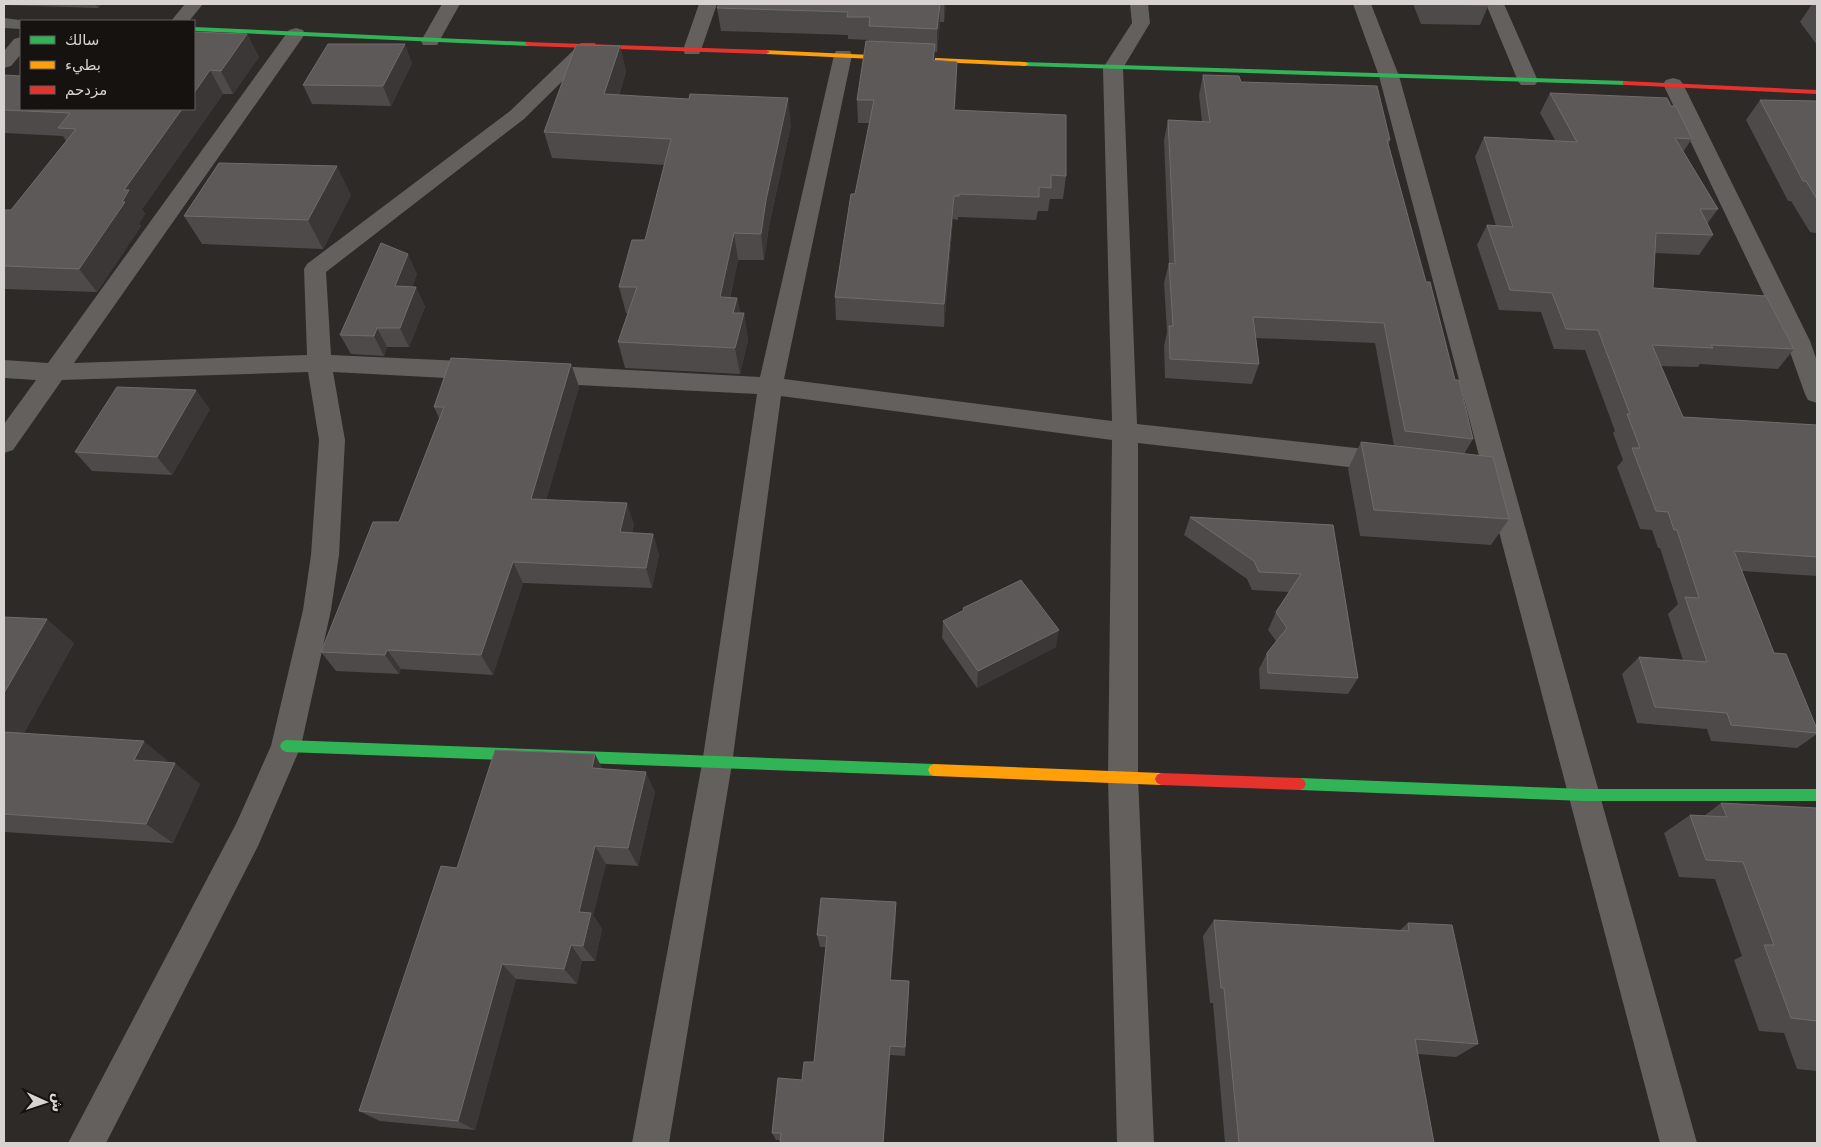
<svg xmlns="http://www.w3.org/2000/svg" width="1821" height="1147" viewBox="0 0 1821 1147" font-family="'DejaVu Sans',Cairo,sans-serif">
	<rect width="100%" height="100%" fill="#2d2a28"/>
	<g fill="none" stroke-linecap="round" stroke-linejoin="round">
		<g fill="#63605e" fill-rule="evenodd">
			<path d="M 185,4 L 203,4 L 189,21 L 171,21 Z"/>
			<path d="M 442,4 L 460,4 L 437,45 L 423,45 L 421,41 Z"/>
			<path d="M 699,4 L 717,4 L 701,50 L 699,54 L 685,54 L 683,50 Z"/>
			<path d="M 1130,4 L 1148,4 L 1150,23 L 1123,68 L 1137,424 L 1392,452 L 1401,455 L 1405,462 L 1401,469 L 1392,472 L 1138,443 L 1138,778 L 1154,1143 L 1117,1143 L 1108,778 L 1112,440 L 781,396 L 732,764 L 669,1143 L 632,1143 L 702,764 L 757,394 L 537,383 L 528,380 L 525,374 L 528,368 L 537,365 L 760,377 L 834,55 L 836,51 L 850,51 L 852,55 L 784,379 L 1112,421 L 1103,68 L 1132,23 Z"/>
			<path d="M 1353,4 L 1371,4 L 1399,76 L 1697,1143 L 1660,1143 L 1379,76 Z"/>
			<path d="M 1486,4 L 1504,4 L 1538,81 L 1535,85 L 1521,85 L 1518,81 Z"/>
			<path d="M 4,18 L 28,21 L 21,21 L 21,29 L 4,28 Z"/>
			<path d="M 296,28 L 303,30 L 305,34 L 74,363 L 307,355 L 304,269 L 307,264 L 510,111 L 581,43 L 595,43 L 597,47 L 524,119 L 326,272 L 331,355 L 484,362 L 493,365 L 496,371 L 493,377 L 484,380 L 333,372 L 345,440 L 339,555 L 331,610 L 301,746 L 258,846 L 106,1143 L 68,1143 L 236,824 L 271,746 L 303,610 L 311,555 L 319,440 L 308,372 L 62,380 L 13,450 L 4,453 L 4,424 L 36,380 L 4,378 L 4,360 L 48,363 L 289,30 Z"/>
			<path d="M 21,37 L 21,54 L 11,66 L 4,68 L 4,51 L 14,39 Z"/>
			<path d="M 1673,78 L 1680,80 L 1683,84 L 1810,341 L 1817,361 L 1817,403 L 1808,400 L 1805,394 L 1786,341 L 1663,84 L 1666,80 Z"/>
		</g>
		<g fill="#30b455" fill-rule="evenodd">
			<path d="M 194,27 L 529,42 L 533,44 L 529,46 L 194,31 Z"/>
			<path d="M 1022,62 L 1626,81 L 1630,83 L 1626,85 L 1025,66 L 1022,66 Z"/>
			<path d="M 286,740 L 934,764 L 938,766 L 940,770 L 938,774 L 934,776 L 286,752 L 282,750 L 280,746 L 282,742 Z"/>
			<path d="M 1300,778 L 1585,789 L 1817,789 L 1817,801 L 1585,801 L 1300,790 L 1296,788 L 1294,784 L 1296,780 Z"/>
		</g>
		<g fill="#ff9f0a" fill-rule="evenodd">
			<path d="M 763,50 L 1025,62 L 1029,64 L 1025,66 L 766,54 L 763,54 Z"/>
			<path d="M 934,764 L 1161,773 L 1165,775 L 1167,779 L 1165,783 L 1161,785 L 934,776 L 930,774 L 928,770 L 930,766 Z"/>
		</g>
		<g fill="#e5322d" fill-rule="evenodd">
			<path d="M 526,42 L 766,50 L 770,52 L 766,54 L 529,46 L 525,44 Z"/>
			<path d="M 1623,81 L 1817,90 L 1817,94 L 1626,85 L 1623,85 Z"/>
			<path d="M 1161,773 L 1300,778 L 1304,780 L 1306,784 L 1304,788 L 1300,790 L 1161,785 L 1157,783 L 1155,779 L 1157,775 Z"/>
		</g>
	</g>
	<g fill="#4d4a49">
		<path d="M 4,4 L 102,4 L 98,8 L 4,5 Z"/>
		<path d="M 719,4 L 946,4 L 944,22 L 940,22 L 937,52 L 935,52 L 935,61 L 957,62 L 955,110 L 1066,176 L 1063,199 L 1050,199 L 1048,211 L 1038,211 L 1036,220 L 958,217 L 958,220 L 953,219 L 944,327 L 836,320 L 835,297 L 869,123 L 858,123 L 857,100 L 869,40 L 848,39 L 848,35 L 721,31 L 717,8 Z"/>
		<path d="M 1413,4 L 1489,4 L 1480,25 L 1421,24 Z"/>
		<path d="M 1812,4 L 1817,4 L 1817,45 L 1800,22 Z"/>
		<path d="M 194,32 L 247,34 L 259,57 L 233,94 L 223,94 L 142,209 L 145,214 L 139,223 L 141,226 L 97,292 L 4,289 L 4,210 L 11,210 L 66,141 L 63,136 L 4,133 L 4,75 L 194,109 Z"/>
		<path d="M 620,46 L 626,72 L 619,95 L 791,125 L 769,226 L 764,260 L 738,260 L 730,298 L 737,298 L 740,313 L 744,313 L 748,340 L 740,374 L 625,368 L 618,342 L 628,313 L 626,313 L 619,287 L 645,240 L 665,165 L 552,158 L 544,132 Z"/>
		<path d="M 412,63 L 391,106 L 312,104 L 303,85 Z"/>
		<path d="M 1203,75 L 1241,82 L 1390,140 L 1389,145 L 1426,282 L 1473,439 L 1464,454 L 1509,519 L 1491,545 L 1360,536 L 1348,469 L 1361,442 L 1394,446 L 1375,343 L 1256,338 L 1259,364 L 1252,384 L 1165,378 L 1164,346 L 1167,332 L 1164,283 L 1169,263 L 1164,140 L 1168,120 L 1202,122 L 1199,95 Z"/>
		<path d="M 1550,93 L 1671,106 L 1692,139 L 1683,152 L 1718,209 L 1707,224 L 1713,235 L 1699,255 L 1655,253 L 1653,288 L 1794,349 L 1778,369 L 1700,364 L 1698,367 L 1661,366 L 1683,417 L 1817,425 L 1817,576 L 1742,571 L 1774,653 L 1817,729 L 1817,734 L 1797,748 L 1711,741 L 1707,729 L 1637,723 L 1622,674 L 1639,657 L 1683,660 L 1668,614 L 1678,604 L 1660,548 L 1658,548 L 1652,530 L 1640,529 L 1617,467 L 1623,460 L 1613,433 L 1615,431 L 1585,350 L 1554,349 L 1541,312 L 1499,310 L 1477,245 L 1487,225 L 1496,226 L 1475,157 L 1484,137 L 1555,140 L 1540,113 Z"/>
		<path d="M 1760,100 L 1817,101 L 1817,235 L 1816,233 L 1810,232 L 1791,201 L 1788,201 L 1746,120 Z"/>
		<path d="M 351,195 L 323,249 L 202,244 L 184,216 Z"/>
		<path d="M 417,274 L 412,287 L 416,287 L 425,307 L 409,347 L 387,347 L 384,356 L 351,354 L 340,335 Z"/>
		<path d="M 571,364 L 579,387 L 546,500 L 634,524 L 632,533 L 653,534 L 659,555 L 652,588 L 523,583 L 493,675 L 401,669 L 399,674 L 336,671 L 321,652 L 399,522 L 439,418 L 434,407 Z"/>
		<path d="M 210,409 L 172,475 L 92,471 L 75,452 Z"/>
		<path d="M 1190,517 L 1333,525 L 1358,678 L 1348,694 L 1260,689 L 1259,669 L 1267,653 L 1276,641 L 1268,630 L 1276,612 L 1289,592 L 1252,590 L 1247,579 L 1184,535 Z"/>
		<path d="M 963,608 L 1056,647 L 977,688 L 942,638 L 943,621 L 963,611 Z"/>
		<path d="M 4,617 L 74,643 L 24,733 L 169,762 L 200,784 L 173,843 L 4,832 Z"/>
		<path d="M 603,769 L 655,792 L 638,866 L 606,864 L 593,915 L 602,929 L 595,961 L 582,961 L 577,984 L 516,979 L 475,1130 L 380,1121 L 359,1111 L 457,868 Z"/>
		<path d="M 1721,803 L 1817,808 L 1817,1071 L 1797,1069 L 1784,1033 L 1759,1031 L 1734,960 L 1742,956 L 1715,879 L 1679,877 L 1664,833 L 1690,815 L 1704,816 Z"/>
		<path d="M 896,902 L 896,915 L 891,980 L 909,981 L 909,992 L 905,1056 L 890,1055 L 780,1140 L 776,1140 L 772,1133 L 802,1080 L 814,1062 L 826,947 L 820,947 L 817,935 Z"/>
		<path d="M 1214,920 L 1400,930 L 1408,923 L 1478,1044 L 1456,1057 L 1417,1054 L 1434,1143 L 1225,1143 L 1213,1003 L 1210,1003 L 1203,936 Z"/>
	</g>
	<g fill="#3a3736">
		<path d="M 96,4 L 102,4 L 98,8 Z"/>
		<path d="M 940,4 L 940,22 L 937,52 L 937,29 Z"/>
		<path d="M 944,4 L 946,4 L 944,22 Z"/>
		<path d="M 247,34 L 259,57 L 233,94 L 221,71 Z"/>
		<path d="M 405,44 L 412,63 L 391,106 L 383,86 Z"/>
		<path d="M 935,44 L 935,67 L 933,60 Z"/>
		<path d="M 620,46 L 626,72 L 610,121 L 604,94 Z"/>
		<path d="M 957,62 L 957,85 L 953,133 L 954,110 Z"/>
		<path d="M 210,70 L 223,94 L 142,209 L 145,214 L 139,223 L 141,226 L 97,292 L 79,269 L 122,202 L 124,190 L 182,109 L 194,109 L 194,93 Z"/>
		<path d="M 788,98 L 791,125 L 769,226 L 764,260 L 761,234 L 766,200 Z"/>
		<path d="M 337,166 L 351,195 L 323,249 L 308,220 Z"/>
		<path d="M 954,196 L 953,219 L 944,327 L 944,304 Z"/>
		<path d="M 734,233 L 738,260 L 724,323 L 720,297 Z"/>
		<path d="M 408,254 L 417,274 L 404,306 L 395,286 Z"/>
		<path d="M 416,287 L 425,307 L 409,347 L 400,328 Z"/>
		<path d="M 737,298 L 741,324 L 733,313 Z"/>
		<path d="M 744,313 L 748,340 L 740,374 L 735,348 Z"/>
		<path d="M 377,328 L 387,347 L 384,356 L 374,336 Z"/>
		<path d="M 571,364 L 579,387 L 540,521 L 531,499 Z"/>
		<path d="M 196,390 L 210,409 L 172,475 L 157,457 Z"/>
		<path d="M 627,503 L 634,524 L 627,553 L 620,532 Z"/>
		<path d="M 653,534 L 659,555 L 652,588 L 646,568 Z"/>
		<path d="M 513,562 L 523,583 L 493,675 L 481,655 Z"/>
		<path d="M 47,619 L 74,643 L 13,753 L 4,746 L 4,693 Z"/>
		<path d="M 1059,630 L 1056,647 L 977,688 L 978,671 Z"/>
		<path d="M 387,650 L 401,669 L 399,674 L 385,655 Z"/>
		<path d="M 144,741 L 169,762 L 134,760 Z"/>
		<path d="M 595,754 L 605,774 L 592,768 Z"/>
		<path d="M 175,763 L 200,784 L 173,843 L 146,824 Z"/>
		<path d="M 646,772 L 655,792 L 638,866 L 628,848 Z"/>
		<path d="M 595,846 L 606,864 L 593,915 L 602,929 L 595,961 L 583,946 L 579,912 Z"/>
		<path d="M 896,902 L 896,915 L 890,990 L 890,980 Z"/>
		<path d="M 571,945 L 582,961 L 577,984 L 564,969 Z"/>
		<path d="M 502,964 L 516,979 L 475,1130 L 458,1121 Z"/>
		<path d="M 909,981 L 909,992 L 905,1056 L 905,1047 Z"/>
		<path d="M 890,1046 L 890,1055 L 884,1143 L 883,1143 Z"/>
	</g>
	<g fill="#5c5958" stroke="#706c6b">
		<path d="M 719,4 L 940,4 L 937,29 L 869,26 L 870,17 L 847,17 L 848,12 L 717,8 Z"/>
		<path d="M 1428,4 L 1487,4 L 1488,5 Z"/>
		<path d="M 194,32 L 247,34 L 221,71 L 210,70 L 194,93 Z"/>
		<path d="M 866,41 L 935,44 L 933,60 L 957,62 L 954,110 L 1066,115 L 1066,176 L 1051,175 L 1051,188 L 1039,187 L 1039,197 L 959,194 L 959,196 L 954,196 L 944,304 L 835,297 L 851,194 L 855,194 L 874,100 L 857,100 Z"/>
		<path d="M 328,44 L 405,44 L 383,86 L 303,85 Z"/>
		<path d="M 576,45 L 620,46 L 604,94 L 689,99 L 690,94 L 788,98 L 766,200 L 761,234 L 734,233 L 720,297 L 737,298 L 733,313 L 744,313 L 735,348 L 618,342 L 637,287 L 619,287 L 632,240 L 645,240 L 671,139 L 544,132 Z"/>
		<path d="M 4,75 L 21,76 L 21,109 L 182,109 L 124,190 L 129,190 L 122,202 L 125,202 L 79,269 L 4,266 L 4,210 L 11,210 L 76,129 L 58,128 L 70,113 L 4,110 Z"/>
		<path d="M 1203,75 L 1239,76 L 1241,82 L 1377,86 L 1390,140 L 1387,140 L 1426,282 L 1430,282 L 1455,380 L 1459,380 L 1473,439 L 1405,431 L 1384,323 L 1253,317 L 1259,364 L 1170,359 L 1169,326 L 1173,326 L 1169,263 L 1175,264 L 1168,120 L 1210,122 Z"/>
		<path d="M 1550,93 L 1667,98 L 1671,106 L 1676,106 L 1692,139 L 1675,138 L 1718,209 L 1700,209 L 1713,235 L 1656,233 L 1653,288 L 1766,296 L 1794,349 L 1711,345 L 1713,348 L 1652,345 L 1683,417 L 1817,425 L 1817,557 L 1734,551 L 1774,653 L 1786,654 L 1817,729 L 1817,733 L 1731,725 L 1727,713 L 1655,707 L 1639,657 L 1707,662 L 1685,597 L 1699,598 L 1677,530 L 1674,530 L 1668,512 L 1656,511 L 1632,448 L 1640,448 L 1627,414 L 1630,414 L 1598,330 L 1566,329 L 1552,293 L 1510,290 L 1487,225 L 1513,227 L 1484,137 L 1577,142 Z"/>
		<path d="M 1760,100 L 1817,101 L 1817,199 L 1806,181 L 1803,181 Z"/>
		<path d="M 219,163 L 337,166 L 308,220 L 184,216 Z"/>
		<path d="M 381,243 L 408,254 L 395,286 L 416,287 L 400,328 L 377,328 L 374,336 L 340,335 Z"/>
		<path d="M 451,358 L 571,364 L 531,499 L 627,503 L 620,532 L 653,534 L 646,568 L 513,562 L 481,655 L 387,650 L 385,655 L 321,652 L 373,522 L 399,522 L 444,407 L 434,407 Z"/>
		<path d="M 117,387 L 196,390 L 157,457 L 75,452 Z"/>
		<path d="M 1361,442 L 1493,457 L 1509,519 L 1374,510 Z"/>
		<path d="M 1190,517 L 1333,525 L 1358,678 L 1268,673 L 1267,653 L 1287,628 L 1276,612 L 1301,574 L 1259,572 L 1254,561 Z"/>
		<path d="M 1021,580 L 1059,630 L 978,671 L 943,621 L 964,610 L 963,608 Z"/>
		<path d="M 4,617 L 47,619 L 4,693 Z"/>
		<path d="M 4,732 L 144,741 L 134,760 L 175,763 L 146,824 L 4,814 Z"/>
		<path d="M 495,750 L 595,754 L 592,768 L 646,772 L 628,848 L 595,846 L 579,912 L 591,913 L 583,946 L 571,945 L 564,969 L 502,964 L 458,1121 L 359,1111 L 441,866 L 457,868 Z"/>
		<path d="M 1721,803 L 1817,808 L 1817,1021 L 1791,1018 L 1764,945 L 1774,945 L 1743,862 L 1706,860 L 1690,815 L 1727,817 Z"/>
		<path d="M 821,898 L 896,902 L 890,980 L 909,981 L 905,1047 L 890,1046 L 883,1143 L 780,1143 L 781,1133 L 772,1133 L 778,1078 L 802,1080 L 804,1062 L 814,1062 L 827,936 L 817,935 Z"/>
		<path d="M 1214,920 L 1409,931 L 1408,923 L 1452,925 L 1478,1044 L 1415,1039 L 1434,1143 L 1239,1143 L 1224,988 L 1221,988 Z"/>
	</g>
	<rect width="1821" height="1147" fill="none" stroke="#d8d3d1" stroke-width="10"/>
	<rect x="20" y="20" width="175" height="90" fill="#151210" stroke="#635f5d"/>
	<rect x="30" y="36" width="25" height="8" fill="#30b455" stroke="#635f5d"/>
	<text x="65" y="45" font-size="15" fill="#d8d3d1">سالك</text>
	<rect x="30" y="61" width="25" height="8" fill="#ff9f0a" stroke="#635f5d"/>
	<text x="65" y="70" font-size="15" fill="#d8d3d1">بطيء</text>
	<rect x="30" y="86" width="25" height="8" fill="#e5322d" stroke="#635f5d"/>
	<text x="65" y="95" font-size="15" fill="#d8d3d1">مزدحم</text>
	<g transform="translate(45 1102) rotate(93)" stroke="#151210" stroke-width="4" paint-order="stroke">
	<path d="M0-4L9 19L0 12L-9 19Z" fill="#d8d3d1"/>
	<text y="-8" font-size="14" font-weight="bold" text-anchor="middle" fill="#d8d3d1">ش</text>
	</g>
</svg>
